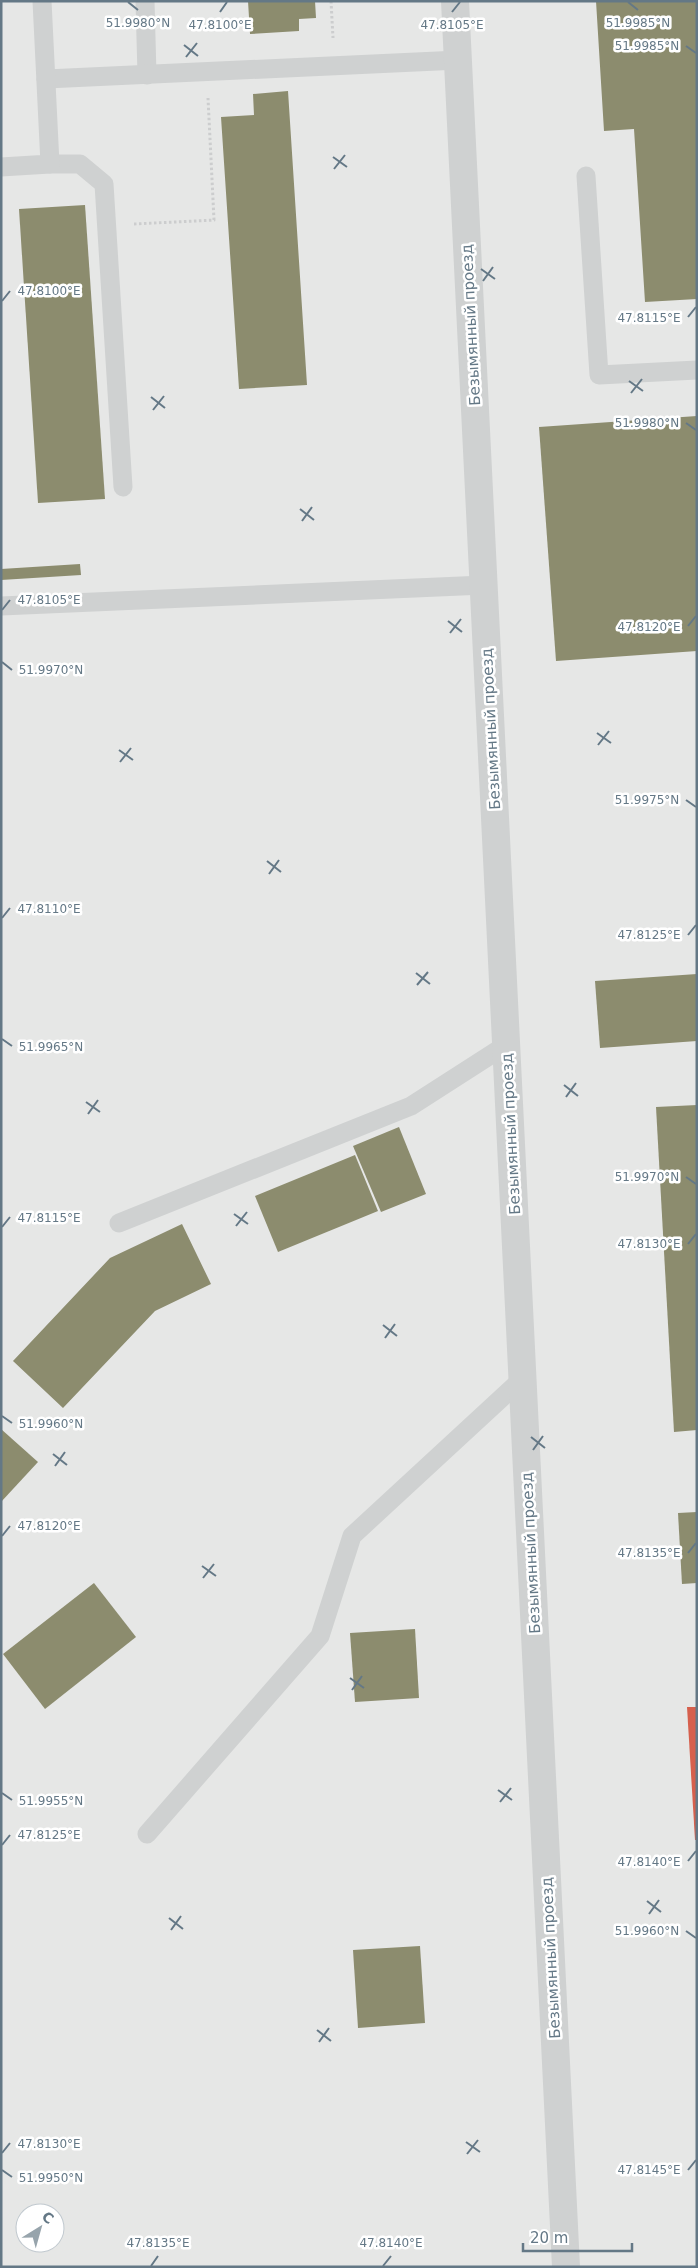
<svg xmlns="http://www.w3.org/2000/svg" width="698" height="2268" viewBox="0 0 698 2268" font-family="'DejaVu Sans',sans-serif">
	<rect width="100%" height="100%" fill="#f6f6f4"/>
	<path fill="#e6e7e6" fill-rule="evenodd" d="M 1,1 L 697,1 L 697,2267 L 1,2267 ZM 25,2213 L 55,2213 L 55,2243 L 25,2243 Z"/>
	<path fill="#d6604d" d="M 687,1707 L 697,1707 L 697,1840 L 695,1840 Z"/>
	<g fill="#8c8c6e">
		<path d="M 248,1 L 315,1 L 316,18 L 299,19 L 299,31 L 250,34 Z"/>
		<path d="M 596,1 L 697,1 L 697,299 L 645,302 L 634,129 L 604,131 Z"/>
		<path d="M 288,91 L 307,385 L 239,389 L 221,117 L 254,115 L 253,94 Z"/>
		<path d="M 85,205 L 105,499 L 38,503 L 19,209 Z"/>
		<path d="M 697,416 L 697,651 L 556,661 L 539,427 Z"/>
		<path d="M 80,564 L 81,575 L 1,580 L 1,569 Z"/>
		<path d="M 697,974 L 697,1041 L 600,1048 L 595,981 Z"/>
		<path d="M 697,1105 L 697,1430 L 674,1432 L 656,1107 Z"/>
		<path d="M 399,1127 L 426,1194 L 381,1212 L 353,1146 Z"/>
		<path d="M 355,1155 L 378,1211 L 278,1252 L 255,1196 Z"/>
		<path d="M 182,1224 L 211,1284 L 155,1311 L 63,1408 L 13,1361 L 110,1258 Z"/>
		<path d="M 1,1429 L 38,1462 L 1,1502 Z"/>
		<path d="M 697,1512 L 697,1583 L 682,1584 L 678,1513 Z"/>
		<path d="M 94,1583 L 136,1637 L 45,1709 L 3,1654 Z"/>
		<path d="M 415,1629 L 419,1698 L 355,1702 L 350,1633 Z"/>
		<path d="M 420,1946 L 425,2023 L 358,2028 L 353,1950 Z"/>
	</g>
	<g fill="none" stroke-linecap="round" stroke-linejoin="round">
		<g stroke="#cccdce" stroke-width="3" stroke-dasharray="2.5 2.5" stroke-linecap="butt">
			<path d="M 331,1 L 333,38"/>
			<path d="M 134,224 L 214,220 L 208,98"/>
		</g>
		<g stroke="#cfd1d1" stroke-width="19">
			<path d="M 145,1 L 147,75"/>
			<path d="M 46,79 L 459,60"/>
			<path d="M 50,164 L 80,164 L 104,184 L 123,487"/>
			<path d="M 1,167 L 50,164 L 42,1"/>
			<path d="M 586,176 L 599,375 L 697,370"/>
			<path d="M 1,606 L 484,585"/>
			<path d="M 119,1223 L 411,1106 L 506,1045"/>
			<path d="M 147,1834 L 320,1636 L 352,1536 L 522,1379"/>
		</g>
		<path stroke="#cfd1d1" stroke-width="28" d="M 455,1 L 566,2267"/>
	</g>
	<path fill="none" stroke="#647886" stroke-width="2" d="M 128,2 L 138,10M 628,2 L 638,10M 220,12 L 227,2M 452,12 L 460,2M 184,45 L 198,56M 686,46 L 696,53M 186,57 L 197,43M 333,157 L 347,167M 334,169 L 345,155M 481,269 L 495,279M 483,281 L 493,267M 2,301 L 10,291M 688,317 L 696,307M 629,381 L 643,391M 631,393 L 642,379M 151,397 L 165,408M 153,410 L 164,396M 686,423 L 696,430M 300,509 L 314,520M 302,521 L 312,507M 2,610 L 10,600M 448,621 L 462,632M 688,626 L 696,616M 450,633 L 461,619M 2,662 L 12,670M 597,733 L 611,743M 598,745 L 609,731M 119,750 L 133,760M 120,762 L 131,748M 686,800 L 696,807M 267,861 L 281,872M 269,874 L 279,860M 2,918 L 10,908M 688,935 L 696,925M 416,973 L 430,984M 417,985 L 428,972M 2,1039 L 12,1046M 564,1085 L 578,1096M 566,1097 L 576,1083M 86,1102 L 100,1112M 88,1114 L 98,1100M 686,1177 L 696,1184M 234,1214 L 248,1224M 236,1226 L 247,1212M 2,1227 L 10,1217M 688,1244 L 696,1234M 383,1325 L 397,1336M 385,1338 L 395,1324M 2,1416 L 12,1423M 531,1437 L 545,1448M 533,1450 L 543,1436M 53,1454 L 67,1465M 55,1466 L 65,1452M 2,1536 L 10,1526M 688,1553 L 696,1543M 202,1566 L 216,1576M 203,1578 L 214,1564M 350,1678 L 364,1688M 352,1690 L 362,1676M 498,1790 L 512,1800M 2,1793 L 12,1800M 500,1802 L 511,1788M 2,1845 L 10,1835M 688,1861 L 696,1851M 647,1901 L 661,1912M 649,1914 L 659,1900M 169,1918 L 183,1929M 171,1930 L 181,1916M 686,1931 L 696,1938M 317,2030 L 331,2041M 319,2042 L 329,2028M 466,2142 L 480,2152M 2,2153 L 10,2143M 467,2154 L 478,2140M 2,2170 L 12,2177M 688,2170 L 696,2160M 151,2266 L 158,2256M 383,2266 L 391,2256"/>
	<g text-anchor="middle" stroke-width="5" stroke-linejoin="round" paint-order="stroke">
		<g font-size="15" fill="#647886" stroke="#fff">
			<text transform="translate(471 325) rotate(-93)" y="5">Безымянный проезд</text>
			<text transform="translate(491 729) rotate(-93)" y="5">Безымянный проезд</text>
			<text transform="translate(511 1134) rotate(-93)" y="5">Безымянный проезд</text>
			<text transform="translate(531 1553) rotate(-93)" y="5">Безымянный проезд</text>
			<text transform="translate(551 1958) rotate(-93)" y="5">Безымянный проезд</text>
		</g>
	</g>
	<g font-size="12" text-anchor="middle" fill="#647886" stroke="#fff" stroke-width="5" stroke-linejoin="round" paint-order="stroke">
		<text x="138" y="27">51.9980°N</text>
		<text x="638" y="27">51.9985°N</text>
		<text x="220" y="29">47.8100°E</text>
		<text x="452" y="29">47.8105°E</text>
		<text x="647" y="50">51.9985°N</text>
		<text x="49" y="295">47.8100°E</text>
		<text x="649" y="322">47.8115°E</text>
		<text x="647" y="427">51.9980°N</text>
		<text x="49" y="604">47.8105°E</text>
		<text x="649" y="631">47.8120°E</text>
		<text x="51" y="674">51.9970°N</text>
		<text x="647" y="804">51.9975°N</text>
		<text x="49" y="913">47.8110°E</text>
		<text x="649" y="939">47.8125°E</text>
		<text x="51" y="1051">51.9965°N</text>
		<text x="647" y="1181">51.9970°N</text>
		<text x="49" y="1222">47.8115°E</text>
		<text x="649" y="1248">47.8130°E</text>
		<text x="51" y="1428">51.9960°N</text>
		<text x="49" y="1530">47.8120°E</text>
		<text x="649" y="1557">47.8135°E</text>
		<text x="51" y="1805">51.9955°N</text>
		<text x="49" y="1839">47.8125°E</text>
		<text x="649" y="1866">47.8140°E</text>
		<text x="647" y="1935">51.9960°N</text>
		<text x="49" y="2148">47.8130°E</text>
		<text x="649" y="2174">47.8145°E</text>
		<text x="51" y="2182">51.9950°N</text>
		<text x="158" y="2247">47.8135°E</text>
		<text x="391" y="2247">47.8140°E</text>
	</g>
	<rect width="698" height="2268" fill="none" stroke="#647886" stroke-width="5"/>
	<g transform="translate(40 2228) rotate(37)"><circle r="24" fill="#ffffff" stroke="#c1c9cf"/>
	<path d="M0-4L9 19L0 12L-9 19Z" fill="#97a4ac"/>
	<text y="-8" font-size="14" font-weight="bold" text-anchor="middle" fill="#647886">С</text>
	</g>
	<path d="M523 2243v8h109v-8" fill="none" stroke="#647886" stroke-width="2.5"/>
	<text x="530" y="2243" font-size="15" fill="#647886" stroke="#ffffff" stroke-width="4" paint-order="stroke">20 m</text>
</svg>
